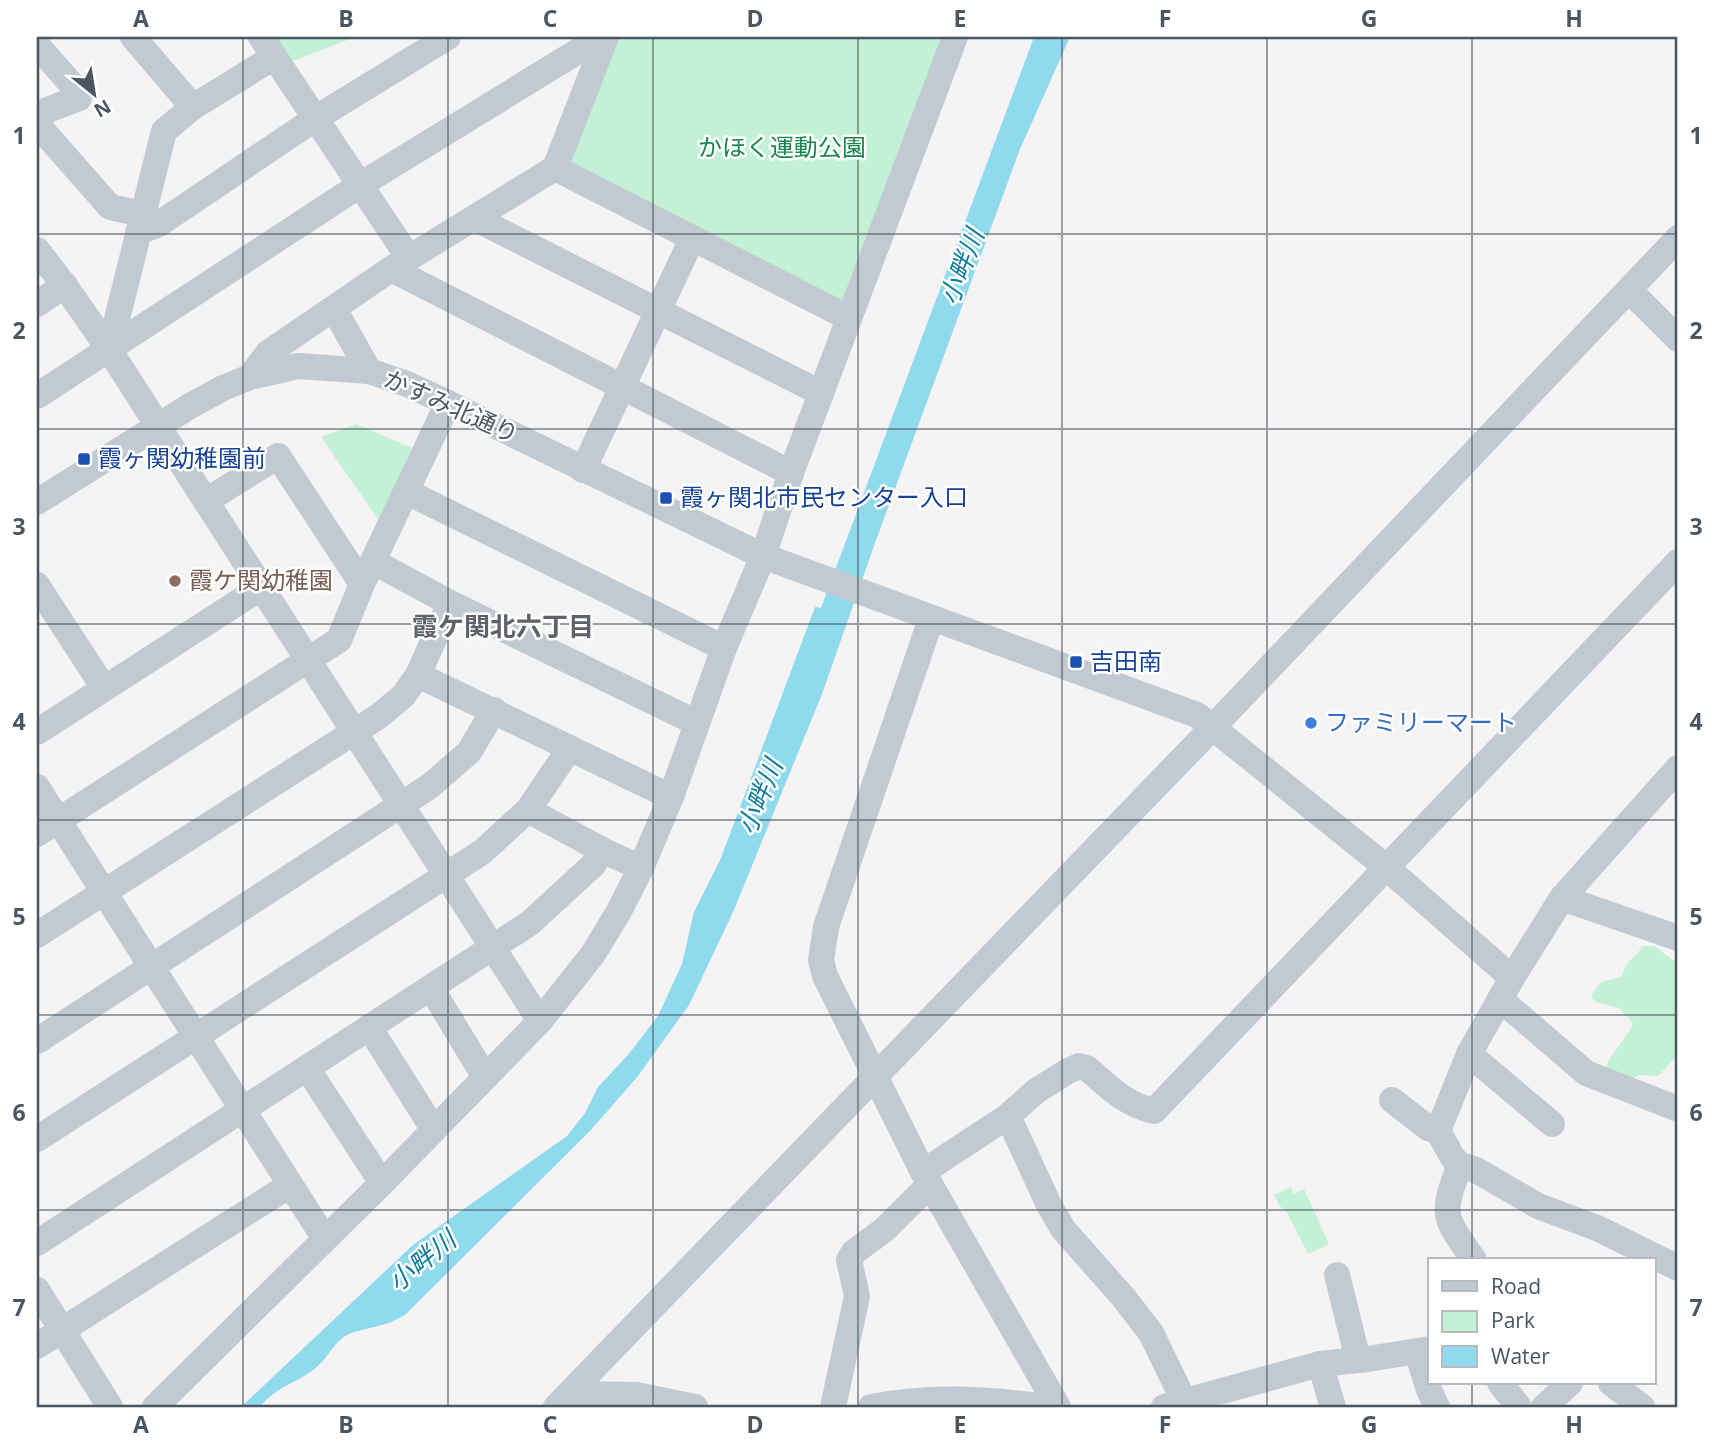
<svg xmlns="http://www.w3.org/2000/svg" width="1715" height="1444" viewBox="0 0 1715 1444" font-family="'Open Sans','Noto Sans JP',sans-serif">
	<rect width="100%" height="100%" fill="#f5f3f3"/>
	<g fill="#c3f1d5">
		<path d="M 271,37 L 355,37 L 288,63 Z"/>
		<path d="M 619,37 L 944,37 L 842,300 L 568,167 Z"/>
		<path d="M 356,424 L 412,448 L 380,522 L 321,437 Z"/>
		<path d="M 1642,946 L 1654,946 L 1678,964 L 1678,1055 L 1658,1076 L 1639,1075 L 1631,1079 L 1605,1070 C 1611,1051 1627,1040 1633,1023 L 1619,1008 L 1595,1002 L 1591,995 L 1601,982 L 1621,977 L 1628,962 L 1638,953 Z"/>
		<path d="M 1291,1187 L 1294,1194 L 1304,1189 L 1329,1244 L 1308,1254 L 1287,1213 L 1279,1205 L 1274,1195 Z"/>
	</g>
	<path fill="#90daee" d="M 1034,37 L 1070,37 L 1020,149 L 875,543 L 822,694 L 734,910 L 689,1005 L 638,1076 L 590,1131 L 406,1314 C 385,1328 370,1326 349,1334 C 335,1340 329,1356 318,1366 C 301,1382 277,1385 260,1407 L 241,1407 L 413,1245 L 567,1136 L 585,1113 L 598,1087 L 628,1055 L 658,1016 L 682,964 L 694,912 L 721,858 L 815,607 L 821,608 Z"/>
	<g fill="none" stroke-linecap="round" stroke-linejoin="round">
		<g stroke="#c1cad2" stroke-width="26">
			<path d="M 133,37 L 193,107"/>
			<path d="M 261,37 L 409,258"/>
			<path d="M 37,45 L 80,94 L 79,98 L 37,114"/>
			<path d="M 37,124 L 110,207 L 142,214"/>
			<path d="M 555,168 L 849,318"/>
			<path d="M 474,218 L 821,393"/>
			<path d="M 138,232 L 159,224 L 316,118 L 448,37"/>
			<path d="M 37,250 C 102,331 154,422 211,509 C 322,679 431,850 540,1021"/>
			<path d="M 391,269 L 791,473"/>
			<path d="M 1629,290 L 1678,339"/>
			<path d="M 37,304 L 65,285"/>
			<path d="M 334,309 L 369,371"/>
			<path d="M 109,351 L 164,131 L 193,107 L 274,57"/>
			<path d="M 250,377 L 268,353 L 391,269 L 555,168 L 606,37"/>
			<path d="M 37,396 L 360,185 L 601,37"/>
			<path d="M 583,470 L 692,239"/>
			<path d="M 407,492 L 724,648"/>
			<path d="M 206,501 L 278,456 L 362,584"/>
			<path d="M 37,502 L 190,406 L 223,388 L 250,377 L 298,366 L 369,371 L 407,384 L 448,403 L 763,556 L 1197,715 L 1386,867 L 1512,978 L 1562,898 L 1678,768"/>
			<path d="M 374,562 L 450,603 L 697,723"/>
			<path d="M 37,585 L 104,688"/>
			<path d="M 931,619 L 826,927 L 821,960 L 825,976 L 923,1172 L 1058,1407"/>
			<path d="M 418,675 L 671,797"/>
			<path d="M 37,732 L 262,587"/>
			<path d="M 37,787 L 325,1239"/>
			<path d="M 528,810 L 602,850 L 641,868"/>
			<path d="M 37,834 L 339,640 L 362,584 L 448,403"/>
			<path d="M 1562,898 L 1678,938"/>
			<path d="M 37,935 L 379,716 L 403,696 L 418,675 L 450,603"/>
			<path d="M 431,988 L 485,1077"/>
			<path d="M 1500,999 L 1586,1073 L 1678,1109"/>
			<path d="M 369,1027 L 434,1130"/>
			<path d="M 37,1041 L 430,786 L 469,752 L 494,710"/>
			<path d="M 1469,1054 L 1552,1124"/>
			<path d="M 307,1068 L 382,1183"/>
			<path d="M 1392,1100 L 1428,1128 L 1438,1131"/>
			<path d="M 1008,1116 L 1049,1205 L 1063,1229 L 1124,1298 L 1151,1333 L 1184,1401"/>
			<path d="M 37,1139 L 482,852 L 528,810 L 570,748"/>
			<path d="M 1460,1165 L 1476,1170 L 1538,1206 L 1597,1228 L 1678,1268"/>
			<path d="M 923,1172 L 1008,1116 L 1036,1091 L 1068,1071 L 1079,1066 L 1087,1068 C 1107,1086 1126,1105 1154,1111 L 1678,562"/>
			<path d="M 37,1243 L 530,923 L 593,865 L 602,850"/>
			<path d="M 1474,1260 C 1444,1217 1440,1216 1460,1165 L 1453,1158 L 1438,1131 L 1469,1054 L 1512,978"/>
			<path d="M 1337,1275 L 1358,1360"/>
			<path d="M 37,1290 L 110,1407"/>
			<path d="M 37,1346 L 290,1185"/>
			<path d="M 1417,1352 L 1429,1390 L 1437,1407"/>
			<path d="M 1320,1364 L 1333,1407"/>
			<path d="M 1500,1383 L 1519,1407"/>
			<path d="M 1611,1383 L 1642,1407"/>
			<path d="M 571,1394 L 636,1395 L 695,1407"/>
			<path d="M 155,1407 L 382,1183 L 540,1021 L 593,954 L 618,913 L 641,868 L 671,797 L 724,648 L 763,556 L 791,473 L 955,37"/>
			<path d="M 556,1407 L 1213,727 L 1678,238"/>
			<path d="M 833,1407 L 857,1296 L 849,1260 L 854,1252 L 884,1230 L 930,1184"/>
			<path d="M 871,1407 C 934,1395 985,1399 1049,1407"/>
			<path d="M 1164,1407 L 1320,1364 L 1368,1359 L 1430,1349"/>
			<path d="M 1544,1407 L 1570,1383"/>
		</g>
	</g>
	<path fill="none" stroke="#4a5661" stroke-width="2" stroke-opacity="0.55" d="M 243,37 L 243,1407M 448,37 L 448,1407M 653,37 L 653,1407M 858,37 L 858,1407M 1062,37 L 1062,1407M 1267,37 L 1267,1407M 1472,37 L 1472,1260M 37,234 L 1678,234M 37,429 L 1678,429M 37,624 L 1678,624M 37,820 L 1678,820M 37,1015 L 1678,1015M 37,1210 L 1678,1210M 1472,1383 L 1472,1407"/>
	<g fill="#1a4fb4" stroke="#fff" stroke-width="2.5">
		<rect x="77" y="452" width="14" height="14" rx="3.5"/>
		<rect x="659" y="491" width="14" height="14" rx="3.5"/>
		<rect x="1069" y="655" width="14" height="14" rx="3.5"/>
	</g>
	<circle fill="#8d6e63" stroke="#fff" stroke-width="2.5" cx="175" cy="581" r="7"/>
	<circle fill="#3f7fe0" stroke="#fff" stroke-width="2.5" cx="1311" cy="723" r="7"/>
	<g text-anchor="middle" stroke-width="5" stroke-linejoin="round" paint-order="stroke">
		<g font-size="24" fill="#17864f" stroke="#fff">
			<text x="782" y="156">かほく運動公園</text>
		</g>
		<g font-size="24" fill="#4a5661" stroke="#fff">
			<text transform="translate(451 407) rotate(24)" y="8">かすみ北通り</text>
		</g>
		<g font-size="24" fill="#164399" stroke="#fff" text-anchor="start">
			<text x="98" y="467">霞ヶ関幼稚園前</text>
			<text x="680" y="506">霞ヶ関北市民センター入口</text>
			<text x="1090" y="670">吉田南</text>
		</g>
		<g font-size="24" fill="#785e54" stroke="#fff" text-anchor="start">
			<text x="189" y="589">霞ケ関幼稚園</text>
		</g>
		<g font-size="24" fill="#366cbe" stroke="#fff" text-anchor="start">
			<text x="1325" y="731">ファミリーマート</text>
		</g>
		<g font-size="26" font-style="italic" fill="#0c7c9b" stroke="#fff">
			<text transform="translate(962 267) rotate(-69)" y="9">小畔川</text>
			<text transform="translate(760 797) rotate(-68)" y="9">小畔川</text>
			<text transform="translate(422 1261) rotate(-39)" y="9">小畔川</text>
		</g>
		<g font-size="26" font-weight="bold" fill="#5f6368" stroke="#fff">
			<text x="503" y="636">霞ケ関北六丁目</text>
		</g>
	</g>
	<rect width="1715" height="1444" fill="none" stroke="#ffffff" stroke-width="77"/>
	<rect x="1428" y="1258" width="228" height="126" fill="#ffffff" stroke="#b7bbc0" stroke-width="2"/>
	<rect x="1442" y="1281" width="35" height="10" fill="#c1cad2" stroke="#b7bbc0" stroke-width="2"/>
	<text x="1491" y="1294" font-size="21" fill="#4a5661">Road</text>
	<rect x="1442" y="1311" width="35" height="21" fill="#c3f1d5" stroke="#b7bbc0" stroke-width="2"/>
	<text x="1491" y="1328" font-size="21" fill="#4a5661">Park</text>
	<rect x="1442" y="1346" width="35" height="21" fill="#90daee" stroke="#b7bbc0" stroke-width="2"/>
	<text x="1491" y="1364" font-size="21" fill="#4a5661">Water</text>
	<g transform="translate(94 94) rotate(150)" stroke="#ffffff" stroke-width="5" paint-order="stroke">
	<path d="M0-5L12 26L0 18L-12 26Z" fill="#4a5661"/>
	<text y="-10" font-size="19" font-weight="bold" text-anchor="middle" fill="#4a5661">N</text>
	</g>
	<rect x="38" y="38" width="1638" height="1368" fill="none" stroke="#4a5661" stroke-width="2.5"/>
	<g font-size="23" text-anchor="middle" font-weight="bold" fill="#4a5661">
		<text x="141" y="27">A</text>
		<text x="346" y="27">B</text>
		<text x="550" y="27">C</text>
		<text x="755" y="27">D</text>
		<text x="960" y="27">E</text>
		<text x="1165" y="27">F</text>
		<text x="1369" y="27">G</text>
		<text x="1574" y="27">H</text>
		<text x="19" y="144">1</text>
		<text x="1696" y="144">1</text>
		<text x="19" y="339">2</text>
		<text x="1696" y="339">2</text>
		<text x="19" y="535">3</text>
		<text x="1696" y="535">3</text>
		<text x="19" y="730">4</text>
		<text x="1696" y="730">4</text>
		<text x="19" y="925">5</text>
		<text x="1696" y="925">5</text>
		<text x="19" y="1121">6</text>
		<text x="1696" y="1121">6</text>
		<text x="19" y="1316">7</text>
		<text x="1696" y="1316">7</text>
		<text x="141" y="1433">A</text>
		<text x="346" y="1433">B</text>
		<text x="550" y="1433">C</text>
		<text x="755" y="1433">D</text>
		<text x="960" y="1433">E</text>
		<text x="1165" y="1433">F</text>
		<text x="1369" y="1433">G</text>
		<text x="1574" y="1433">H</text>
	</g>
</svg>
